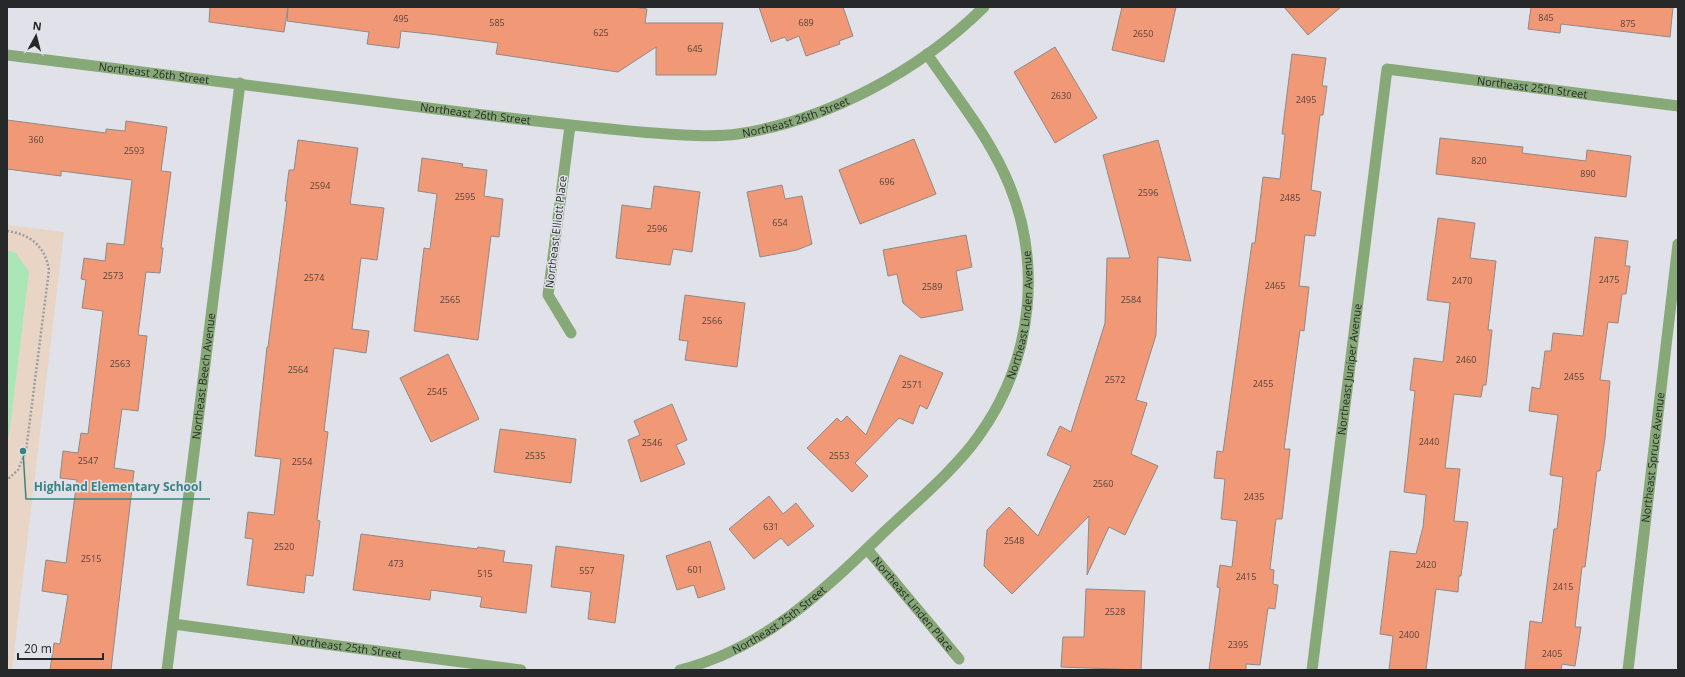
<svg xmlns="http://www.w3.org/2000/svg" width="1685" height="677" viewBox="0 0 1685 677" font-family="'Open Sans',sans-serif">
	<rect width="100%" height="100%" fill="#e1e2e9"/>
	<path fill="#e9d5c6" d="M 7,225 L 64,232 L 12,670 L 7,670 Z"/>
	<path fill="#abe7b6" d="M 7,251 L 15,252 L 29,272 L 9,436 L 7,436 Z"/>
	<g fill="#f19876" stroke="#908987">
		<path d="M 210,7 L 288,7 L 284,32 L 209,22 Z"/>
		<path d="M 288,7 L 635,7 L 647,9 L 645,23 L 723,23 L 716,75 L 656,75 L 656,47 L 618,72 L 496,54 L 498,43 L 430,34 L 401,31 L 399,48 L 367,44 L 369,32 L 287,21 Z"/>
		<path d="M 759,7 L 843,7 L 853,36 L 839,41 L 840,44 L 806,56 L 799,36 L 787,41 L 785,37 L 771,42 Z"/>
		<path d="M 1122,7 L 1176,7 L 1164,62 L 1112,50 Z"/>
		<path d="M 1284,7 L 1341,7 L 1308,35 Z"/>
		<path d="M 1531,7 L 1673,7 L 1670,37 L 1561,24 L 1560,33 L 1528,29 Z"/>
		<path d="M 1055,47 L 1097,118 L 1055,143 L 1014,72 Z"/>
		<path d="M 1292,54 L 1326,58 L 1322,86 L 1327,86 L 1323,115 L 1320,115 L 1311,190 L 1321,192 L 1315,236 L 1305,235 L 1299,286 L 1309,287 L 1304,331 L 1300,330 L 1284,449 L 1290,449 L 1282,519 L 1276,519 L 1270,569 L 1274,570 L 1273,584 L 1278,585 L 1275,609 L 1268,608 L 1260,665 L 1246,664 L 1246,670 L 1209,670 L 1220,588 L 1217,587 L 1220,565 L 1232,567 L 1237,521 L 1221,519 L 1225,479 L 1214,478 L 1217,451 L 1223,452 L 1252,243 L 1255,243 L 1263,177 L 1280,179 L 1285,134 L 1282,134 Z"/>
		<path d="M 7,120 L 106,133 L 106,129 L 125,131 L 126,121 L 167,127 L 161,171 L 171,172 L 161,248 L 163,248 L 160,273 L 146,272 L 138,335 L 147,336 L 138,411 L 122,409 L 114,468 L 134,471 L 111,670 L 50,670 L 54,643 L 60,644 L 68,595 L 42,591 L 46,560 L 66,563 L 77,480 L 60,478 L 63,451 L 78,453 L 81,433 L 88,434 L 103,311 L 82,308 L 86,280 L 81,279 L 84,258 L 105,261 L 107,243 L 124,245 L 132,180 L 61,171 L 61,176 L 7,169 Z"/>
		<path d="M 1440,138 L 1523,147 L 1522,153 L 1586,161 L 1587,150 L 1631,156 L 1626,197 L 1436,174 Z"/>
		<path d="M 914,139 L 936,194 L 860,224 L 839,170 Z"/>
		<path d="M 298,140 L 358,148 L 350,204 L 384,208 L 377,260 L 361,258 L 352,329 L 369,331 L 366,353 L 334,348 L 324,431 L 328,432 L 317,520 L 320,521 L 313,576 L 306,575 L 304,593 L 247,585 L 253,539 L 245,538 L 248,512 L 274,515 L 281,459 L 255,456 L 267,347 L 268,347 L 287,201 L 285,201 L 289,170 L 294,170 Z"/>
		<path d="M 1158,140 L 1191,261 L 1158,257 L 1156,335 L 1136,400 L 1147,403 L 1131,454 L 1158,466 L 1125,535 L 1109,527 L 1087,575 L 1089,516 L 1012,594 L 984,566 L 987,530 L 1009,507 L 1038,536 L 1071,466 L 1047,455 L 1060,426 L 1071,432 L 1105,323 L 1107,258 L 1130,258 L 1103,155 Z"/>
		<path d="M 422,158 L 463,164 L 462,167 L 487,170 L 484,196 L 503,199 L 499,237 L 491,236 L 478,340 L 414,331 L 424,248 L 430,249 L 437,194 L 418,191 Z"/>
		<path d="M 782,185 L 785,199 L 802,196 L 812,244 L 797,250 L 760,257 L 747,192 Z"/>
		<path d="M 654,186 L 700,192 L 692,252 L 673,249 L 670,265 L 616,258 L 622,205 L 651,209 Z"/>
		<path d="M 1438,218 L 1475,223 L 1470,258 L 1496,261 L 1488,330 L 1492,330 L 1486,385 L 1483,385 L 1481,397 L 1454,394 L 1445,468 L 1460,469 L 1454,521 L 1468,522 L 1461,576 L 1459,576 L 1458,592 L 1436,589 L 1426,670 L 1389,670 L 1393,636 L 1380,634 L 1390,551 L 1416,554 L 1423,527 L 1426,495 L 1404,492 L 1415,391 L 1410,390 L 1414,358 L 1443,362 L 1450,303 L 1427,300 Z"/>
		<path d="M 966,235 L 972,267 L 956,271 L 963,310 L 921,318 L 903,303 L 897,274 L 888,276 L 883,250 Z"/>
		<path d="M 1595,237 L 1628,241 L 1625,266 L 1630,266 L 1626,294 L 1622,294 L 1618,323 L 1608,322 L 1600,380 L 1610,381 L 1605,438 L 1600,471 L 1597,471 L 1585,567 L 1582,567 L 1575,627 L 1581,627 L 1575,666 L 1562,664 L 1561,670 L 1525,670 L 1530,621 L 1542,623 L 1554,529 L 1557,529 L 1563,477 L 1550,475 L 1558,415 L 1529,411 L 1532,387 L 1540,389 L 1545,351 L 1551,351 L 1553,333 L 1583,336 Z"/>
		<path d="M 685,295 L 745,303 L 737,367 L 685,360 L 688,341 L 679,340 Z"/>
		<path d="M 448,354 L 479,419 L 431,442 L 400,378 Z"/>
		<path d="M 900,355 L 943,373 L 927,409 L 920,405 L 913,424 L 899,418 L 855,463 L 868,476 L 852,492 L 807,448 L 837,418 L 841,422 L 847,416 L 866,435 Z"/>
		<path d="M 672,404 L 687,440 L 676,445 L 685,464 L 641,482 L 628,440 L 640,435 L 634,421 Z"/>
		<path d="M 500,429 L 576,439 L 571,483 L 494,472 Z"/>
		<path d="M 769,496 L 783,514 L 796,503 L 814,526 L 788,546 L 781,538 L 754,559 L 729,529 Z"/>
		<path d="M 361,534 L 477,549 L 478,547 L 505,551 L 503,562 L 532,565 L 526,613 L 480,607 L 482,597 L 431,590 L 430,600 L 353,590 Z"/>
		<path d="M 710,541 L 725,589 L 698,598 L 694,585 L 677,590 L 666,556 Z"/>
		<path d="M 556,546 L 624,555 L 615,623 L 588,619 L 591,592 L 551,587 Z"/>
		<path d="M 1086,589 L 1145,591 L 1141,670 L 1061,667 L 1063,637 L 1084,637 Z"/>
	</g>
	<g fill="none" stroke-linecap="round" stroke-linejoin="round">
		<path stroke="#9c9da2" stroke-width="2.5" stroke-dasharray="2 2" stroke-linecap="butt" d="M 7,231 C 30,234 45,246 49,270 L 26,451 L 18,470 L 7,480"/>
		<g stroke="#87a978" stroke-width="11">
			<path id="s1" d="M 7,55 C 161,74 315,93 468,113 C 526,120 583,127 641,132 C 670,134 709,138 738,134 C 828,120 919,71 984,7"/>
			<path d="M 570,126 L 548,295 L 571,333"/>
			<path id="s2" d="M 867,549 L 959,659"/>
			<path id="s3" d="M 173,624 L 521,670"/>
			<path id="s4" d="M 167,670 L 240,83"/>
			<path id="s5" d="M 680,670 C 760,650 821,594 879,537 C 910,507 953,472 978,437 C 1034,360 1044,258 1004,173 C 984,130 953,92 927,54"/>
			<path id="s6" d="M 1312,670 L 1387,69 L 1678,106"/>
			<path id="s7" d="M 1628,670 L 1678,244"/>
		</g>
	</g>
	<g text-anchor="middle" stroke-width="3" stroke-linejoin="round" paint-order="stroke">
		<g font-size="9" fill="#5a443d">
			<text x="1546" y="21">845</text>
			<text x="401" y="22">495</text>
			<text x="497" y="26">585</text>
			<text x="806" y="26">689</text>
			<text x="1628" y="27">875</text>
			<text x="601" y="36">625</text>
			<text x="1143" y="37">2650</text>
			<text x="695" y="52">645</text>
			<text x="1061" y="99">2630</text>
			<text x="1306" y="103">2495</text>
			<text x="36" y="143">360</text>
			<text x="134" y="154">2593</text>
			<text x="1479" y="164">820</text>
			<text x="1588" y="177">890</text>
			<text x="887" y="185">696</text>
			<text x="320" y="189">2594</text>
			<text x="1148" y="196">2596</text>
			<text x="465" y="200">2595</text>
			<text x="1290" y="201">2485</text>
			<text x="780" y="226">654</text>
			<text x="657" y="232">2596</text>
			<text x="113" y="279">2573</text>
			<text x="314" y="281">2574</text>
			<text x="1609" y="283">2475</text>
			<text x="1462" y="284">2470</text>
			<text x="1275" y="289">2465</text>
			<text x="932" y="290">2589</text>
			<text x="450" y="303">2565</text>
			<text x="1131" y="303">2584</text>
			<text x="712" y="324">2566</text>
			<text x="1466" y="363">2460</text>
			<text x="120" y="367">2563</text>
			<text x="298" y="373">2564</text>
			<text x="1574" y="380">2455</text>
			<text x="1115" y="383">2572</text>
			<text x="1263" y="387">2455</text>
			<text x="912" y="388">2571</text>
			<text x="437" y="395">2545</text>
			<text x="1429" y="445">2440</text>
			<text x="652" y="446">2546</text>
			<text x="535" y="459">2535</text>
			<text x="839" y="459">2553</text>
			<text x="88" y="464">2547</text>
			<text x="302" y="465">2554</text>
			<text x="1103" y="487">2560</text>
			<text x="1254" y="500">2435</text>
			<text x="771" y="530">631</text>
			<text x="1014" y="544">2548</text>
			<text x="284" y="550">2520</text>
			<text x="91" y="562">2515</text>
			<text x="396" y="567">473</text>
			<text x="1426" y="568">2420</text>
			<text x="695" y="573">601</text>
			<text x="587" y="574">557</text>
			<text x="485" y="577">515</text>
			<text x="1246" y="580">2415</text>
			<text x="1563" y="590">2415</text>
			<text x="1115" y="615">2528</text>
			<text x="1409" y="638">2400</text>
			<text x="1238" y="648">2395</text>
			<text x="1552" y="657">2405</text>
		</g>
		<g font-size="11" fill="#27282a" stroke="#e1e2e9">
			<text dy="4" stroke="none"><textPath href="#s1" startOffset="148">Northeast 26th Street</textPath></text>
			<text dy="4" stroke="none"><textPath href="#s6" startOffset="752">Northeast 25th Street</textPath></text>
			<text dy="4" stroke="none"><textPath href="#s1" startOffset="472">Northeast 26th Street</textPath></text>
			<text dy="4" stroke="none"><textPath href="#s1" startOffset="796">Northeast 26th Street</textPath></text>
			<text transform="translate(556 232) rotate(-83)" y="4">Northeast Elliott Place</text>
			<text dy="4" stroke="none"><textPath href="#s5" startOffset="515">Northeast Linden Avenue</textPath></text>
			<text dy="4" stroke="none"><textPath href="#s6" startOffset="303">Northeast Juniper Avenue</textPath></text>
			<text dy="4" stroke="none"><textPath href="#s4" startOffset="296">Northeast Beech Avenue</textPath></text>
			<text dy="4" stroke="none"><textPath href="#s7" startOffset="214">Northeast Spruce Avenue</textPath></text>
			<text dy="4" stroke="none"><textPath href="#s2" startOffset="72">Northeast Linden Place</textPath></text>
			<text dy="4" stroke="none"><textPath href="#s5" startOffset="112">Northeast 25th Street</textPath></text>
			<text dy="4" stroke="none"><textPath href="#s3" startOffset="175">Northeast 25th Street</textPath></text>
		</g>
	</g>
	<path fill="none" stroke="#3a8384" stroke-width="1.5" d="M23 451L26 499H210"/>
	<circle fill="#3a8384" stroke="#e1e2e9" stroke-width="1.5" cx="23" cy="451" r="4"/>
	<g font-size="12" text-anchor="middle" font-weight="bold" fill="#3a8384" stroke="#e1e2e9" stroke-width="3" stroke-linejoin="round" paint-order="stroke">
		<text x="118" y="491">Highland Elementary School</text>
	</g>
	<rect width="1685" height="677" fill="none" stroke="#27282a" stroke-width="16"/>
	<g transform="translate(36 36) rotate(7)" stroke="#e1e2e9" stroke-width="3" paint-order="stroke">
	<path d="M0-3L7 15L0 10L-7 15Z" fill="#27282a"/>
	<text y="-6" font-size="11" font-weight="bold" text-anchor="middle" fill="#27282a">N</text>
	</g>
	<path d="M18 653v6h85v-6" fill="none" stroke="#27282a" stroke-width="2"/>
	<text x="24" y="653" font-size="12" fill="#27282a" stroke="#e1e2e9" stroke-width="3" paint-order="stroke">20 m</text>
</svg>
